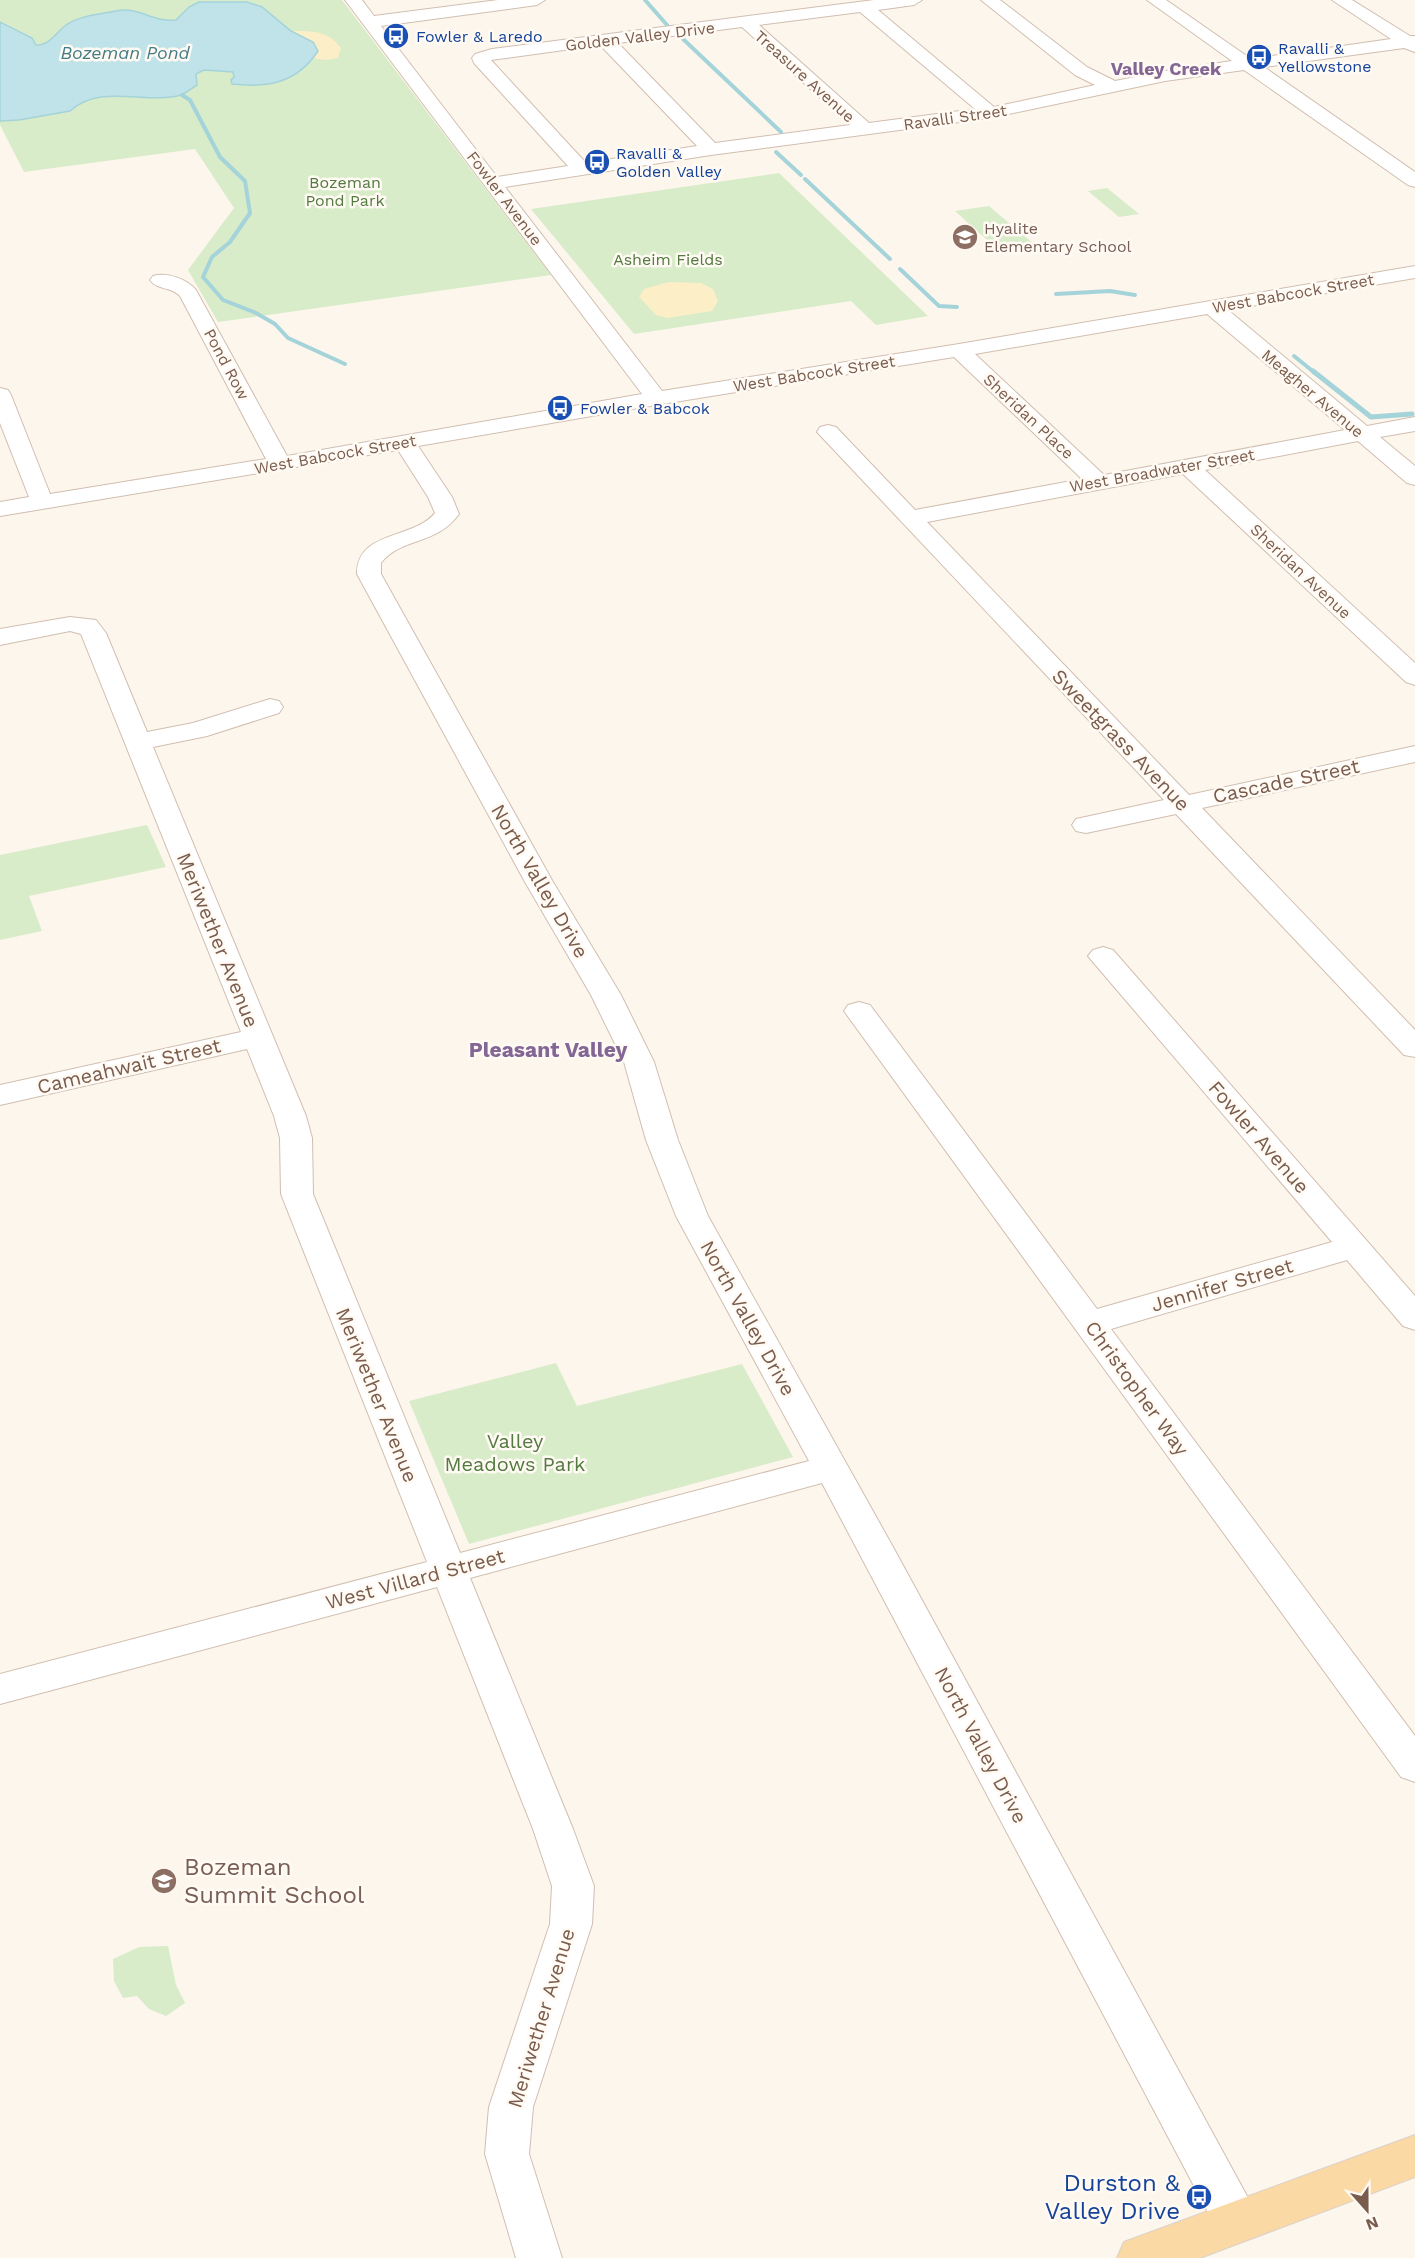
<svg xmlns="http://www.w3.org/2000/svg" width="1415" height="2258" viewBox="0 0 1415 2258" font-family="'Work Sans',sans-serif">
	<rect width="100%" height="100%" fill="#fdf6ec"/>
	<g fill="#d8ecc9">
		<path d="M 0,0 L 342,0 L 551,275 L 218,322 L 188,270 L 234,208 L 195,149 L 24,172 L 0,125 Z"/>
		<path d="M 779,173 L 928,316 L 876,325 L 851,301 L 634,334 L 531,209 Z"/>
		<path d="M 1107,188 L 1139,214 L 1119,217 L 1088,191 Z"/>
		<path d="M 989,206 L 1034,244 L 998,250 L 955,211 Z"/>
		<path d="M 147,825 L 166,867 L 29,896 L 42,931 L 0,940 L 0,855 Z"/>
		<path d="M 556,1363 L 577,1406 L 742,1364 L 793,1457 L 469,1544 L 409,1401 Z"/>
		<path d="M 168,1946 L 176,1985 L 185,2003 L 166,2016 L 149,2009 L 137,1996 L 123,1998 L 114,1981 L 113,1959 L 139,1947 Z"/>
	</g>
	<g fill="#fcefc7">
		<path d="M 291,31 C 311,31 328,30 341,48 L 338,58 L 325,60 L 313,58 L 318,51 L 313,42 Z"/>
		<path d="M 669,282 L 701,283 L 713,289 L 718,301 L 712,311 L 667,318 L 656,315 L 639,297 L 644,289 Z"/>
	</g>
	<path fill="#bfe3e8" stroke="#a5d3da" stroke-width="1.5" d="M 199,2 L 247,2 L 262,7 L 291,31 L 313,42 L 318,51 C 297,83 268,88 232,84 L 231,80 L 234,77 L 233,72 L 204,70 L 196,74 L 197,85 C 192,88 186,93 181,95 C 146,105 100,83 70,111 L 19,120 L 0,121 L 0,22 L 32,38 L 36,45 C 51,45 56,32 66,25 C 78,16 101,14 116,11 C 138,6 154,23 176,20 L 189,7 Z"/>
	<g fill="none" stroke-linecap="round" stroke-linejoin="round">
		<g stroke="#a5d3da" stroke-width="4">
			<path d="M 645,0 L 667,25"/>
			<path d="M 683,39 L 781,132"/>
			<path d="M 182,95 L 190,100 L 220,157 L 245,181 L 250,213 L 230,242 L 212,257 L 203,277 L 223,300 L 256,313 L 275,324 L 288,338 L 345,364"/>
			<path d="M 776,152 L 801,175"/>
			<path d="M 805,179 L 890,259"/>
			<path d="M 900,269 L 939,306 L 957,307"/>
			<path d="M 1056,294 L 1110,291 L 1135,295"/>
			<path d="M 1294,356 L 1315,373"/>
		</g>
		<path stroke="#a5d3da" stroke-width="5" d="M 1313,371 L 1371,417 L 1412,414"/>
		<g stroke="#d1beb0" stroke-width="2">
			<g id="minor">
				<path d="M 345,0 L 362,0 L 374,16 L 498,0 L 545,0 L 537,5 L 381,26 L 497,177 L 568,166 L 474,63 L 472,58 L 475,54 L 492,49 L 874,0 L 922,0 L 914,5 L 878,10 L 994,107 L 1095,85 L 1075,75 L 981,0 L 1000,0 L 1087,67 L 1115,81 L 1165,71 L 1232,61 L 1147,0 L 1166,0 L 1251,59 L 1391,39 L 1332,0 L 1352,0 L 1410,36 L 1415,36 L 1415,52 L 1404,48 L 1264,67 L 1415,172 L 1415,187 L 1408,185 L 1244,70 L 1165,81 L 990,118 L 711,155 L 505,187 L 662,391 L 959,344 L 1415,266 L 1415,278 L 1228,310 L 1367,426 L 1415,417 L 1415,431 L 1380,437 L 1415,466 L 1415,485 L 1407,483 L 1358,441 L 1205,470 L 1415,663 L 1415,685 L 1406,682 L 1183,474 L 927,522 L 1189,795 L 1415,746 L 1415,762 L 1202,808 L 1415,1030 L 1415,1057 L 1404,1055 L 1176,814 L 1086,833 L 1076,831 L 1072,825 L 1076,819 L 1164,800 L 817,432 L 820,427 L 828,425 L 836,427 L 915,510 L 1082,479 L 954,357 L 656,405 L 418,446 L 452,497 L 459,514 C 436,546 401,537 381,563 L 381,574 L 553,882 L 621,995 L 654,1062 L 678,1140 L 708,1216 L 893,1547 L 1253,2207 L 1260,2222 L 1253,2237 L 1237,2243 L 1221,2237 L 822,1483 L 470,1578 L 573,1829 L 594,1886 L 592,1924 L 533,2107 L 529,2154 L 562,2258 L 516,2258 L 485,2154 L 489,2107 L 550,1924 L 552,1886 L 533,1829 L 437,1587 L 0,1704 L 0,1674 L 427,1562 L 281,1194 L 280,1138 L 274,1116 L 247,1049 L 0,1105 L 0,1085 L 241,1032 L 81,634 L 70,631 L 0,645 L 0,629 L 70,617 L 96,620 L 106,633 L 147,732 L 193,723 L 270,699 L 279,701 L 283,707 L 279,713 L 207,736 L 153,747 L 306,1116 L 312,1138 L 313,1194 L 460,1553 L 809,1461 L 676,1216 L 646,1140 L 624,1062 L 591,995 L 525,882 L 357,574 C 357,530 413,540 435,513 L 428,497 L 398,450 L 0,516 L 0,502 L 29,497 L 0,423 L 0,388 L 8,390 L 11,395 L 50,494 L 266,459 L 180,296 C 172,287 157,290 150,280 L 153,276 C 167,272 187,279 196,290 L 287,456 L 642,394 ZM 860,12 L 975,109 L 869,123 L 759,25 ZM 742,27 L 850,125 L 715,143 L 618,43 ZM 600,45 L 697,146 L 586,163 L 491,60 ZM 1207,314 L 1345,430 L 1104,475 L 975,354 Z"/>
				<path d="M 1103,947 L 1113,950 L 1415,1296 L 1415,1330 L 1403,1326 L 1347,1260 L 1111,1329 L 1415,1736 L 1415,1782 L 1401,1777 L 844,1011 L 848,1005 L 859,1002 L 870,1005 L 1097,1309 L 1332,1242 L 1093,962 L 1088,956 L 1093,950 Z"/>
			</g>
		</g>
		<g stroke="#dad1cd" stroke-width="2">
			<path id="major" d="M 1415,2135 L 1415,2177 L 1200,2258 L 1117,2258 L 1124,2242 Z"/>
		</g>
		<use href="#minor" fill="#fff" fill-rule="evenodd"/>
		<use href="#major" fill="#fbd9a5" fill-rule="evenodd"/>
	</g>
	<defs>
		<g id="bus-disc" transform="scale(1.35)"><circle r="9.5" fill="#1a4fb4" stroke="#fffaf3"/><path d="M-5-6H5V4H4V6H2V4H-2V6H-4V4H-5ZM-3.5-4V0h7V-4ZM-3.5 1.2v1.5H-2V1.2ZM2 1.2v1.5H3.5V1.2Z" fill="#fff"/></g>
		<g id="school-disc" transform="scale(1.35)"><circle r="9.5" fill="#8d6e63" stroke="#fffaf3"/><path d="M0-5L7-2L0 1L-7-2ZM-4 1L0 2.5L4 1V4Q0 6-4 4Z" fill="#fff"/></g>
	</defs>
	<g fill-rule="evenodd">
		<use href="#bus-disc" x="396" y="36"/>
		<use href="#bus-disc" x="1259" y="57"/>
		<use href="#bus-disc" x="597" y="162"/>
		<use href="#school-disc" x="965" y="237"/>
		<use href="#bus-disc" x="560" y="408"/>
		<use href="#school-disc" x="164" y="1881"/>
		<use href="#bus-disc" x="1199" y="2197"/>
	</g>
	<g text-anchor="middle" stroke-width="5" stroke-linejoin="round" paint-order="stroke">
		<g font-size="16" fill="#164399" stroke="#fffaf3" text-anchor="start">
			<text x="416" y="42">Fowler &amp; Laredo</text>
			<text x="1278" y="54">Ravalli &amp;<tspan x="1278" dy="18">Yellowstone</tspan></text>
			<text x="616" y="159">Ravalli &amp;<tspan x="616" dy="18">Golden Valley</tspan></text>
			<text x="580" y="414">Fowler &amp; Babcok</text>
		</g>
		<g font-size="16" fill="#7a5c4d" stroke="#fffaf3">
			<text transform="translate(640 36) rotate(-7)" y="6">Golden Valley Drive</text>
			<text transform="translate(805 76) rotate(42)" y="6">Treasure Avenue</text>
			<text transform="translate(955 117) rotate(-8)" y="6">Ravalli Street</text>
			<text transform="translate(505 198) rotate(53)" y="6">Fowler Avenue</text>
			<text transform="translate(1293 293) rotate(-10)" y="6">West Babcock Street</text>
			<text transform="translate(227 364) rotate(62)" y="6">Pond Row</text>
			<text transform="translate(814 373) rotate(-9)" y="6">West Babcock Street</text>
			<text transform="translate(1313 393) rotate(40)" y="6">Meagher Avenue</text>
			<text transform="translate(1029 416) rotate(43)" y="6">Sheridan Place</text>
			<text transform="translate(335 454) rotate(-10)" y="6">West Babcock Street</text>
			<text transform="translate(1162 470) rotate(-10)" y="6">West Broadwater Street</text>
			<text transform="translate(1301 571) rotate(43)" y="6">Sheridan Avenue</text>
		</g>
		<g font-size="16" fill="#537a41" stroke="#fffaf3">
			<text x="345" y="188">Bozeman<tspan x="345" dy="18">Pond Park</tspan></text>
			<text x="668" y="265">Asheim Fields</text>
		</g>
		<g font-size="16" fill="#785e54" stroke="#fffaf3" text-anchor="start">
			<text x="984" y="234">Hyalite<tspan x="984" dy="18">Elementary School</tspan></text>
		</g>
		<g font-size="18" font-style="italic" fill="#437c86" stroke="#fffaf3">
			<text x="125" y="59">Bozeman Pond</text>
		</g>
		<g font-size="18" font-weight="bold" fill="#846695" stroke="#fffaf3">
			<text x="1166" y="75">Valley Creek</text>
		</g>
		<g font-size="20" fill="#7a5c4d" stroke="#fffaf3">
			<text transform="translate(1121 740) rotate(46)" y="7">Sweetgrass Avenue</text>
			<text transform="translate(1286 781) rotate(-12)" y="7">Cascade Street</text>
			<text transform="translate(540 881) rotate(60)" y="7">North Valley Drive</text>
			<text transform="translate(218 940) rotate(68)" y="7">Meriwether Avenue</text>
			<text transform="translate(129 1066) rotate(-13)" y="7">Cameahwait Street</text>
			<text transform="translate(1259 1137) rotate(49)" y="7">Fowler Avenue</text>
			<text transform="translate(1222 1285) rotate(-16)" y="7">Jennifer Street</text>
			<text transform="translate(748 1318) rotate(61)" y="7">North Valley Drive</text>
			<text transform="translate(1137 1388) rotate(54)" y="7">Christopher Way</text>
			<text transform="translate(377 1395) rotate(68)" y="7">Meriwether Avenue</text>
			<text transform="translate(415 1579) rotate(-15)" y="7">West Villard Street</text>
			<text transform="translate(981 1745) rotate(62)" y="7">North Valley Drive</text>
			<text transform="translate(541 2018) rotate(-73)" y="7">Meriwether Avenue</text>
		</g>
		<g font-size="20" fill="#537a41" stroke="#fffaf3">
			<text x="515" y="1448">Valley<tspan x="515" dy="23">Meadows Park</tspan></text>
		</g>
		<g font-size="21" font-weight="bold" fill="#846695" stroke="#fffaf3">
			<text x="548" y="1057">Pleasant Valley</text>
		</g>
		<g font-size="24" fill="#785e54" stroke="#fffaf3" text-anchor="start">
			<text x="184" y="1875">Bozeman<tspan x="184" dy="28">Summit School</tspan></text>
		</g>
		<g font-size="24" fill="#164399" stroke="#fffaf3" text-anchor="end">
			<text x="1180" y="2191">Durston &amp;<tspan x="1180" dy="28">Valley Drive</tspan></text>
		</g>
	</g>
	<g transform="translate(1367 2210) rotate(159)" stroke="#fffaf3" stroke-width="4.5" paint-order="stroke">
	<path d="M0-4.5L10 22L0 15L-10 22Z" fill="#7a5c4d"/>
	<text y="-9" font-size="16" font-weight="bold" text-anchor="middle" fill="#7a5c4d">N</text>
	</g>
</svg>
